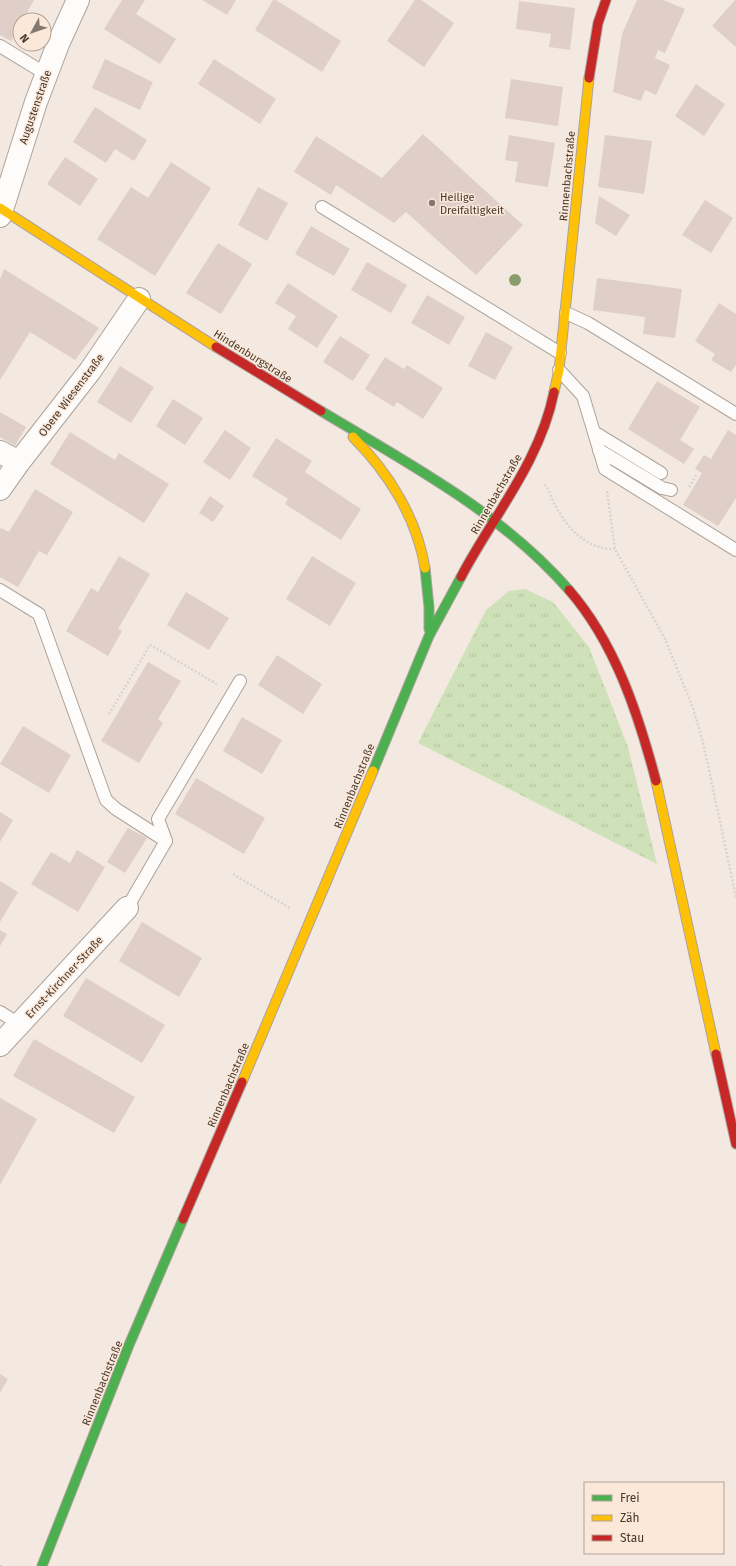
<svg xmlns="http://www.w3.org/2000/svg" width="736" height="1566" viewBox="0 0 736 1566" font-family="'Fira Sans',sans-serif">
	<defs>
		<pattern id="grass-tufts" width="24" height="20" patternUnits="userSpaceOnUse"><rect width="24" height="20" fill="#cee1b8"/><path d="M3 7l-1-3M5 7V3M7 7l1-3M15 17l-1-3M17 17v-4M19 17l1-3" fill="none" stroke="#b2c29e"/></pattern>
	</defs>
	<rect width="100%" height="100%" fill="#f3e9e1"/>
	<path fill="url(#grass-tufts)" d="M 525,589 L 553,602 L 589,647 L 628,747 L 657,864 L 418,743 L 486,610 L 509,591 Z"/>
	<g fill="#dfcfc8">
		<path d="M 0,0 L 34,0 L 23,20 L 20,20 L 20,25 L 11,41 L 0,35 Z"/>
		<path d="M 122,0 L 145,0 L 136,14 L 176,39 L 160,64 L 104,29 Z"/>
		<path d="M 202,0 L 236,0 L 227,15 Z"/>
		<path d="M 273,0 L 276,0 L 341,41 L 322,72 L 255,30 Z"/>
		<path d="M 415,0 L 421,0 L 454,23 L 424,67 L 387,41 Z"/>
		<path d="M 637,0 L 663,0 L 685,9 L 665,53 L 658,50 L 655,58 L 670,65 L 656,95 L 645,90 L 641,101 L 613,92 L 622,34 Z"/>
		<path d="M 735,0 L 736,0 L 736,47 L 712,26 Z"/>
		<path d="M 519,1 L 575,8 L 570,50 L 549,47 L 551,34 L 516,29 Z"/>
		<path d="M 105,59 L 153,82 L 140,110 L 92,88 Z"/>
		<path d="M 214,59 L 276,99 L 260,124 L 198,84 Z"/>
		<path d="M 511,79 L 563,87 L 558,126 L 505,118 Z"/>
		<path d="M 696,84 L 725,104 L 704,136 L 675,116 Z"/>
		<path d="M 95,107 L 147,140 L 134,161 L 115,149 L 106,163 L 73,142 Z"/>
		<path d="M 423,134 L 523,225 L 476,275 L 406,212 L 394,223 L 336,185 L 331,195 L 294,172 L 316,136 L 382,178 Z"/>
		<path d="M 509,135 L 555,143 L 548,187 L 515,182 L 518,162 L 505,160 Z"/>
		<path d="M 605,135 L 652,141 L 644,194 L 598,187 Z"/>
		<path d="M 65,157 L 98,179 L 80,206 L 47,184 Z"/>
		<path d="M 171,162 L 211,188 L 155,276 L 97,239 L 131,187 L 148,198 Z"/>
		<path d="M 258,187 L 288,203 L 267,241 L 238,225 Z"/>
		<path d="M 599,196 L 630,215 L 616,236 L 595,223 Z"/>
		<path d="M 705,200 L 733,218 L 711,253 L 682,235 Z"/>
		<path d="M 311,226 L 350,249 L 334,276 L 295,254 Z"/>
		<path d="M 218,243 L 252,264 L 221,314 L 186,293 Z"/>
		<path d="M 367,262 L 407,285 L 391,313 L 351,290 Z"/>
		<path d="M 4,269 L 99,328 L 75,360 L 30,332 L 0,380 L 0,280 Z"/>
		<path d="M 597,278 L 682,289 L 675,338 L 643,334 L 645,317 L 593,310 Z"/>
		<path d="M 288,283 L 338,316 L 317,348 L 288,329 L 296,316 L 275,303 Z"/>
		<path d="M 427,295 L 465,317 L 449,345 L 411,323 Z"/>
		<path d="M 719,303 L 736,314 L 736,365 L 731,372 L 711,360 L 715,354 L 695,341 Z"/>
		<path d="M 486,332 L 513,347 L 495,380 L 468,366 Z"/>
		<path d="M 340,336 L 370,355 L 353,381 L 323,362 Z"/>
		<path d="M 385,357 L 404,369 L 407,365 L 443,388 L 423,419 L 397,402 L 394,407 L 365,389 Z"/>
		<path d="M 120,366 L 154,387 L 131,423 L 97,402 Z"/>
		<path d="M 657,381 L 700,407 L 680,440 L 694,449 L 684,464 L 628,429 Z"/>
		<path d="M 173,399 L 203,418 L 185,445 L 156,426 Z"/>
		<path d="M 0,412 L 26,427 L 15,446 L 0,437 Z"/>
		<path d="M 225,430 L 251,448 L 230,480 L 203,462 Z"/>
		<path d="M 728,430 L 736,435 L 736,498 L 718,526 L 683,505 L 702,473 L 695,469 L 704,455 L 711,459 Z"/>
		<path d="M 70,432 L 115,460 L 119,453 L 169,484 L 144,523 L 50,464 Z"/>
		<path d="M 276,438 L 312,461 L 305,472 L 361,509 L 341,540 L 285,504 L 288,499 L 252,476 Z"/>
		<path d="M 35,489 L 73,512 L 47,555 L 39,551 L 18,587 L 0,577 L 0,530 L 1,528 L 9,532 Z"/>
		<path d="M 210,496 L 224,506 L 213,522 L 199,513 Z"/>
		<path d="M 119,556 L 150,574 L 118,629 L 122,631 L 108,656 L 66,631 L 91,588 L 98,592 Z"/>
		<path d="M 312,556 L 356,583 L 330,626 L 286,599 Z"/>
		<path d="M 186,592 L 229,618 L 209,650 L 167,625 Z"/>
		<path d="M 277,655 L 322,684 L 303,714 L 258,685 Z"/>
		<path d="M 148,662 L 181,681 L 158,719 L 163,723 L 139,763 L 101,741 Z"/>
		<path d="M 242,717 L 282,740 L 262,774 L 223,751 Z"/>
		<path d="M 23,726 L 71,755 L 49,793 L 0,764 Z"/>
		<path d="M 196,778 L 265,818 L 244,854 L 175,814 Z"/>
		<path d="M 0,812 L 13,820 L 0,842 Z"/>
		<path d="M 128,828 L 147,838 L 125,873 L 107,862 Z"/>
		<path d="M 77,850 L 105,867 L 78,912 L 31,884 L 51,852 L 70,863 Z"/>
		<path d="M 0,881 L 18,892 L 0,922 Z"/>
		<path d="M 142,922 L 202,958 L 179,997 L 119,961 Z"/>
		<path d="M 0,930 L 7,934 L 0,946 Z"/>
		<path d="M 86,978 L 165,1025 L 142,1063 L 63,1016 Z"/>
		<path d="M 34,1039 L 135,1097 L 114,1133 L 13,1076 Z"/>
		<path d="M 0,1098 L 37,1119 L 0,1185 Z"/>
		<path d="M 0,1374 L 8,1379 L 0,1393 Z"/>
	</g>
	<g fill="none" stroke-linecap="round" stroke-linejoin="round">
		<g stroke="#ada39b" stroke-width="14">
			<g id="lane">
				<path d="M 0,46 L 46,74"/>
				<path d="M 322,207 L 560,353"/>
				<path d="M 566,313 L 588,323 L 736,414"/>
				<path d="M 559,370 L 583,396 L 605,469 L 736,550"/>
				<path d="M 594,432 L 661,473"/>
				<path d="M 599,450 L 662,488 L 671,490"/>
				<path d="M 0,590 L 39,614 L 106,800 L 116,809 L 166,841"/>
				<path d="M 127,908 L 166,841 L 158,819 L 240,681"/>
				<path d="M 0,1012 L 19,1024"/>
			</g>
		</g>
		<g stroke="#ada39b" stroke-width="24">
			<g id="street">
				<path d="M 0,216 L 36,102 L 58,44 L 78,0"/>
				<path d="M 0,452 L 19,462"/>
				<path d="M 0,489 L 19,462 L 90,371 L 139,299"/>
				<path d="M 0,1045 L 127,908"/>
			</g>
		</g>
		<g stroke="#ada39b" stroke-width="11">
			<g id="fast">
				<path d="M 321,411 C 409,464 501,512 569,590"/>
				<path d="M 425,568 L 429,607 L 429,629"/>
				<path d="M 373,771 L 429,636 L 461,577"/>
				<path d="M 42,1566 L 129,1345 L 183,1219"/>
			</g>
		</g>
		<g stroke="#ada39b" stroke-width="11">
			<g id="slow">
				<path d="M 0,208 L 216,347"/>
				<path d="M 554,392 L 559,370 L 589,78"/>
				<path d="M 353,437 C 388,472 417,518 425,568"/>
				<path d="M 656,781 L 716,1054"/>
				<path d="M 242,1082 L 373,771"/>
			</g>
		</g>
		<g stroke="#ada39b" stroke-width="11">
			<g id="jam">
				<path d="M 589,78 L 598,23 L 606,0"/>
				<path d="M 216,347 L 321,411"/>
				<path d="M 461,577 C 493,516 540,462 554,392"/>
				<path d="M 569,590 C 615,643 638,713 656,781"/>
				<path d="M 716,1054 L 736,1144"/>
				<path d="M 183,1219 L 242,1082"/>
			</g>
		</g>
		<g stroke="#d7d4d2" stroke-width="2.5" stroke-dasharray="2 2" stroke-linecap="butt">
			<path d="M 544,485 C 549,488 551,497 554,503 C 566,527 586,550 615,549"/>
			<path d="M 689,487 L 697,474"/>
			<path d="M 607,491 L 615,549 L 665,639 L 693,708 L 703,742 L 736,897"/>
			<path d="M 109,714 L 150,645 L 217,684"/>
			<path d="M 233,874 L 291,909"/>
		</g>
		<use href="#lane" stroke="#fdfcfa" stroke-width="12"/>
		<use href="#street" stroke="#fdfcfa" stroke-width="22"/>
		<use href="#fast" stroke="#4caf50" stroke-width="9"/>
		<use href="#slow" stroke="#ffc107" stroke-width="9"/>
		<use href="#jam" stroke="#c62828" stroke-width="9"/>
		<path stroke="#c8c4c2" stroke-width="1" d="M 0,1565 L 2,1566"/>
	</g>
	<circle fill="#8a9e6b" cx="515" cy="280" r="6"/>
	<circle fill="#83776e" stroke="#fbe8d9" stroke-width="1.5" cx="432" cy="203" r="4"/>
	<g text-anchor="middle" stroke-width="3" stroke-linejoin="round" paint-order="stroke">
		<g font-size="11" fill="#463930" stroke="#fbe8d9">
			<text transform="translate(35 107) rotate(-71)" y="4">Augustenstraße</text>
			<text transform="translate(567 176) rotate(-85)" y="4">Rinnenbachstraße</text>
			<text transform="translate(253 356) rotate(32)" y="4">Hindenburgstraße</text>
			<text transform="translate(71 395) rotate(-53)" y="4">Obere Wiesenstraße</text>
			<text transform="translate(496 494) rotate(-60)" y="4">Rinnenbachstraße</text>
			<text transform="translate(354 786) rotate(-68)" y="4">Rinnenbachstraße</text>
			<text transform="translate(64 977) rotate(-47)" y="4">Ernst-Kirchner-Straße</text>
			<text transform="translate(228 1085) rotate(-67)" y="4">Rinnenbachstraße</text>
			<text transform="translate(102 1383) rotate(-68)" y="4">Rinnenbachstraße</text>
		</g>
		<g font-size="11" fill="#463930" stroke="#fbe8d9" text-anchor="start">
			<text x="440" y="201">Heilige<tspan x="440" dy="13">Dreifaltigkeit</tspan></text>
		</g>
	</g>
	<rect x="584" y="1482" width="140" height="72" fill="#fbe8d9" stroke="#b3a295"/>
	<rect x="592" y="1495" width="20" height="6" fill="#4caf50" stroke="#b3a295"/>
	<text x="620" y="1502" font-size="12" fill="#463930">Frei</text>
	<rect x="592" y="1515" width="20" height="6" fill="#ffc107" stroke="#b3a295"/>
	<text x="620" y="1522" font-size="12" fill="#463930">Zäh</text>
	<rect x="592" y="1535" width="20" height="6" fill="#c62828" stroke="#b3a295"/>
	<text x="620" y="1542" font-size="12" fill="#463930">Stau</text>
	<g transform="translate(32 32) rotate(230)"><circle r="19" fill="#fbe8d9" stroke="#b3a295"/>
	<path d="M0-3L7 15L0 10L-7 15Z" fill="#83776e"/>
	<text y="-6" font-size="11" font-weight="bold" text-anchor="middle" fill="#463930">N</text>
	</g>
</svg>
